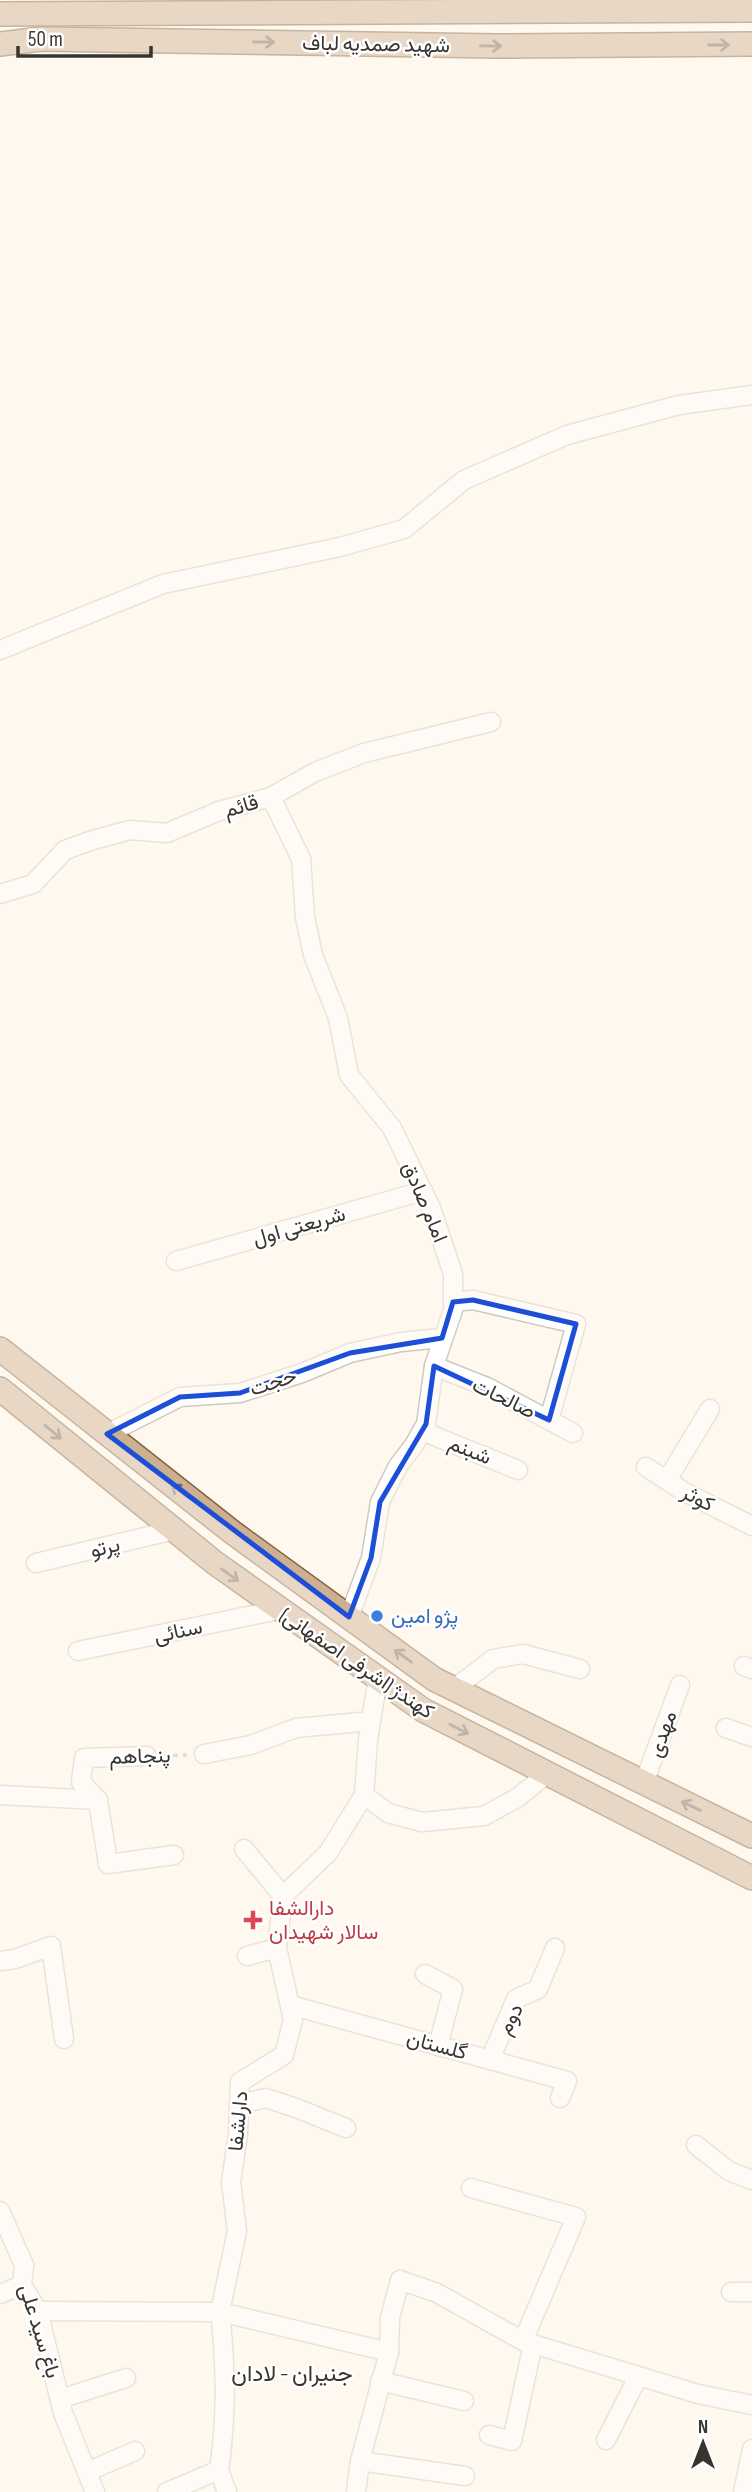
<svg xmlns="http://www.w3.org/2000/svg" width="752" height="2492" viewBox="0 0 752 2492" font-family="'Sofia Sans Condensed',Vazirmatn,sans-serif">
	<rect width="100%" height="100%" fill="#fef8ee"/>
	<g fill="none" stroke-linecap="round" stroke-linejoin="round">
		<g stroke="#d1c9bd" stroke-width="21">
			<g id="minor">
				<path d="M 0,650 L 163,584 L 340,547 L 404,529 L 464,480 L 567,435 L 679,405 L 752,395"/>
				<path d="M 271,797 L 301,859 L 305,917 L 313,955 L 338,1018 L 349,1075 L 392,1128 L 431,1208 L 453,1274 L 453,1310 L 434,1366 L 426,1424 L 414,1445 L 398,1466 L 380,1502 L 371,1558 L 349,1617"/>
				<path d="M 0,894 L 33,884 L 65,850 L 93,840 L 130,830 L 167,833 L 219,811 L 271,797 L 315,772 L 364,753 L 491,722"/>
				<path d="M 176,1261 L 423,1191"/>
				<path d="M 453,1302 L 473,1300 L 576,1324 L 549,1420"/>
				<path d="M 434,1366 L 487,1387 L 573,1433"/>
				<path d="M 422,1431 L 518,1470"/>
				<path d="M 107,1434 L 180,1397 L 240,1393 L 302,1373 L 350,1353 L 401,1342 L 442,1338"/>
				<path d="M 646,1467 L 683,1491 L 752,1526"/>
				<path d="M 667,1480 L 710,1409"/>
				<path d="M 36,1563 L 174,1530"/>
				<path d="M 78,1651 L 278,1610"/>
				<path d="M 744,1666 L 752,1669"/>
				<path d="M 454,1689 L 493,1659 L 523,1654 L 580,1669"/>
				<path d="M 726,1728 L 752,1737"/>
				<path d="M 204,1754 L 251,1745 L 296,1728 L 371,1721"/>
				<path d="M 147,1756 L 84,1758 L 81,1782 L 98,1800 L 108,1864 L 174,1855"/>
				<path d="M 644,1783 L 680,1685"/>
				<path d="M 0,1795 L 98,1800"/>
				<path d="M 364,1795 L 388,1813 L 422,1822 L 484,1816 L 517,1798 L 547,1774"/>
				<path d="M 244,1849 L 283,1896"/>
				<path d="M 247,1956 L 277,1948"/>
				<path d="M 0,1961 L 15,1959 L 51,1946 L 64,2039"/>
				<path d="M 425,1974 L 453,1989 L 438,2046"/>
				<path d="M 290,2005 L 567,2081 L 560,2098"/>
				<path d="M 490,2060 L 516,1999 L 538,1989 L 555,1948"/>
				<path d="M 239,2104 L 266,2098 L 296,2108 L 346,2128"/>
				<path d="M 696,2145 L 729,2171 L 752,2180"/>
				<path d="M 471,2188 L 576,2217 L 523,2341"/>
				<path d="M 0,2211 L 24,2265 L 22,2285 L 38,2311 L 63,2413 L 95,2492"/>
				<path d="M 731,2292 L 752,2292"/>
				<path d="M 0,2294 L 22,2285"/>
				<path d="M 38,2311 L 220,2312 L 237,2231 L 231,2182 L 238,2134 L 240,2082 L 284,2055 L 293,2020 L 277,1948 L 283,1896 L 328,1853 L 364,1795 L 368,1740 L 378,1678"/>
				<path d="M 380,2381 L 464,2401"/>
				<path d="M 60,2399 L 126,2378"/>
				<path d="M 489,2435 L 512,2441 L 533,2344"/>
				<path d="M 606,2440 L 638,2377"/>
				<path d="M 360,2461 L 465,2476"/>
				<path d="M 219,2470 C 227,2414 226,2368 220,2312 L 389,2352"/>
				<path d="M 87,2472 L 135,2451"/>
				<path d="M 167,2492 L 219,2470 L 227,2492"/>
				<path d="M 356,2492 L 360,2461 L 389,2352 L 390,2318 L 400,2280 L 437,2293 L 523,2341 L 698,2394 L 752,2405"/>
				<path d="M 743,2492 L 752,2449"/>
			</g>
		</g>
		<g stroke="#83633e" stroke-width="26">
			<g id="major">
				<path d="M 0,14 L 752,10"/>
				<path d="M 0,44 L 40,39 L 496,46 L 752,44"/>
				<path d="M 0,1349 L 232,1532 L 434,1679 L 752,1836"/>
				<path d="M 0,1389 L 215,1563 L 423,1710 L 752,1878"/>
			</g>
		</g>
		<path stroke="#c1bcb4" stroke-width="3.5" stroke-dasharray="5 5" stroke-linecap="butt" d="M 163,1756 L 187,1755"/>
		<use href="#minor" stroke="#fff" stroke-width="18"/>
		<use href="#major" stroke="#cdb090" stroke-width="23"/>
	</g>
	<defs><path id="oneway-shaft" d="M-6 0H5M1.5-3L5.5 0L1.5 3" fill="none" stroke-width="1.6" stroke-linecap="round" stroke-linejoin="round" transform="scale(1.75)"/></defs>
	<g stroke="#746656">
		<use href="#oneway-shaft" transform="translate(264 42) rotate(1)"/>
		<use href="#oneway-shaft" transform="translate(719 45)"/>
		<use href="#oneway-shaft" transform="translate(491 46) rotate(1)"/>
		<use href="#oneway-shaft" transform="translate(53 1432) rotate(39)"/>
		<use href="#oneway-shaft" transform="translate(180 1491) rotate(-142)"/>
		<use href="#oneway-shaft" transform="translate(230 1575) rotate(36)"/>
		<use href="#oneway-shaft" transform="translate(403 1656) rotate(-144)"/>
		<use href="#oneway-shaft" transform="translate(459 1729) rotate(27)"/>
		<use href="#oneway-shaft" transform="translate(691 1806) rotate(-154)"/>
	</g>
	<path d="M0 0H752V2492H0ZM 473,1300 L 576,1324 L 549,1420 L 434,1366 L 426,1424 L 380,1502 L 371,1558 L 349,1617 L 107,1434 L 180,1397 L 240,1393 L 350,1353 L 442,1338 L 453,1302 Z" fill="#fef8ee" fill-opacity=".55" fill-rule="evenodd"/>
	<path fill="none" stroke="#1d4ed8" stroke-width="5" stroke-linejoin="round" d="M 473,1300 L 576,1324 L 549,1420 L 434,1366 L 426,1424 L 380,1502 L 371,1558 L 349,1617 L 107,1434 L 180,1397 L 240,1393 L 350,1353 L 442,1338 L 453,1302 Z"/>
	<circle fill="#3f7fe0" stroke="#fff" stroke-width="2.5" cx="377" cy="1616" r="7"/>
	<path fill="#e0444e" stroke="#fff" stroke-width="2.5" d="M249.5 1909.5h7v7h7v7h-7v7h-7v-7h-7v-7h7z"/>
	<g text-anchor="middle" stroke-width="5" stroke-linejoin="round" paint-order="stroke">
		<g font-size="21" fill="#383530" stroke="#fff">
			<text transform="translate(376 44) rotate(1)" y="7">شهید صمدیه لباف</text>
			<text transform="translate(241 806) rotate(-16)" y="7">قائم</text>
			<text transform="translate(425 1202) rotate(67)" y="7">امام صادق</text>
			<text transform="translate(299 1226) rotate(-16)" y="7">شریعتی اول</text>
			<text transform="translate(273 1382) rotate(-18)" y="7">حجت</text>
			<text transform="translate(504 1398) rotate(26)" y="7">صالحات</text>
			<text transform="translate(470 1450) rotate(22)" y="7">شبنم</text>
			<text transform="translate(698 1498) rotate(28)" y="7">کوثر</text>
			<text transform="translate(105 1547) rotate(-14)" y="7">پرتو</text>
			<text transform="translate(178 1631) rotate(-12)" y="7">سنائی</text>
			<text transform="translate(357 1663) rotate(34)" y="7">کهندژ (اشرفی اصفهانی)</text>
			<text transform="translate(662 1734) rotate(-70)" y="7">مهدی</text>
			<text transform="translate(140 1756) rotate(-2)" y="7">پنجاهم</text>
			<text transform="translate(510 2019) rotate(-62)" y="7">دوم</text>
			<text transform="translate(437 2045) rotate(15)" y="7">گلستان</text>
			<text transform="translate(238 2121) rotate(-85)" y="7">دارلشفا</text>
			<text transform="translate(40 2331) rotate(73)" y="7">باغ سید علی</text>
		</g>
		<g font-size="21" fill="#366cbe" stroke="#fff" text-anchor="start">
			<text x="391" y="1623">پژو امین</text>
		</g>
		<g font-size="21" fill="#be3a42" stroke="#fff" text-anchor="start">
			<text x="269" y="1915">دارالشفا<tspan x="269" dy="24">سالار شهیدان</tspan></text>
		</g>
		<g font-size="23" fill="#383530" stroke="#fff">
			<text x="292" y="2381">جنیران - لادان</text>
		</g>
	</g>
	<g transform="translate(703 2443)" stroke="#ffffff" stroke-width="5" paint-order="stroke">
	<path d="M0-5L12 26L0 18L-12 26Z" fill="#383530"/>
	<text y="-10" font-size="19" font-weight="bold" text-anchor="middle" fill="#383530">N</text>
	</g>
	<path d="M18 46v10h133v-10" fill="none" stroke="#383530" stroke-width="3.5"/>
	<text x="28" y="46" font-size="21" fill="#383530" stroke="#ffffff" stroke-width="5" paint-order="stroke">50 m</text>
</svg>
